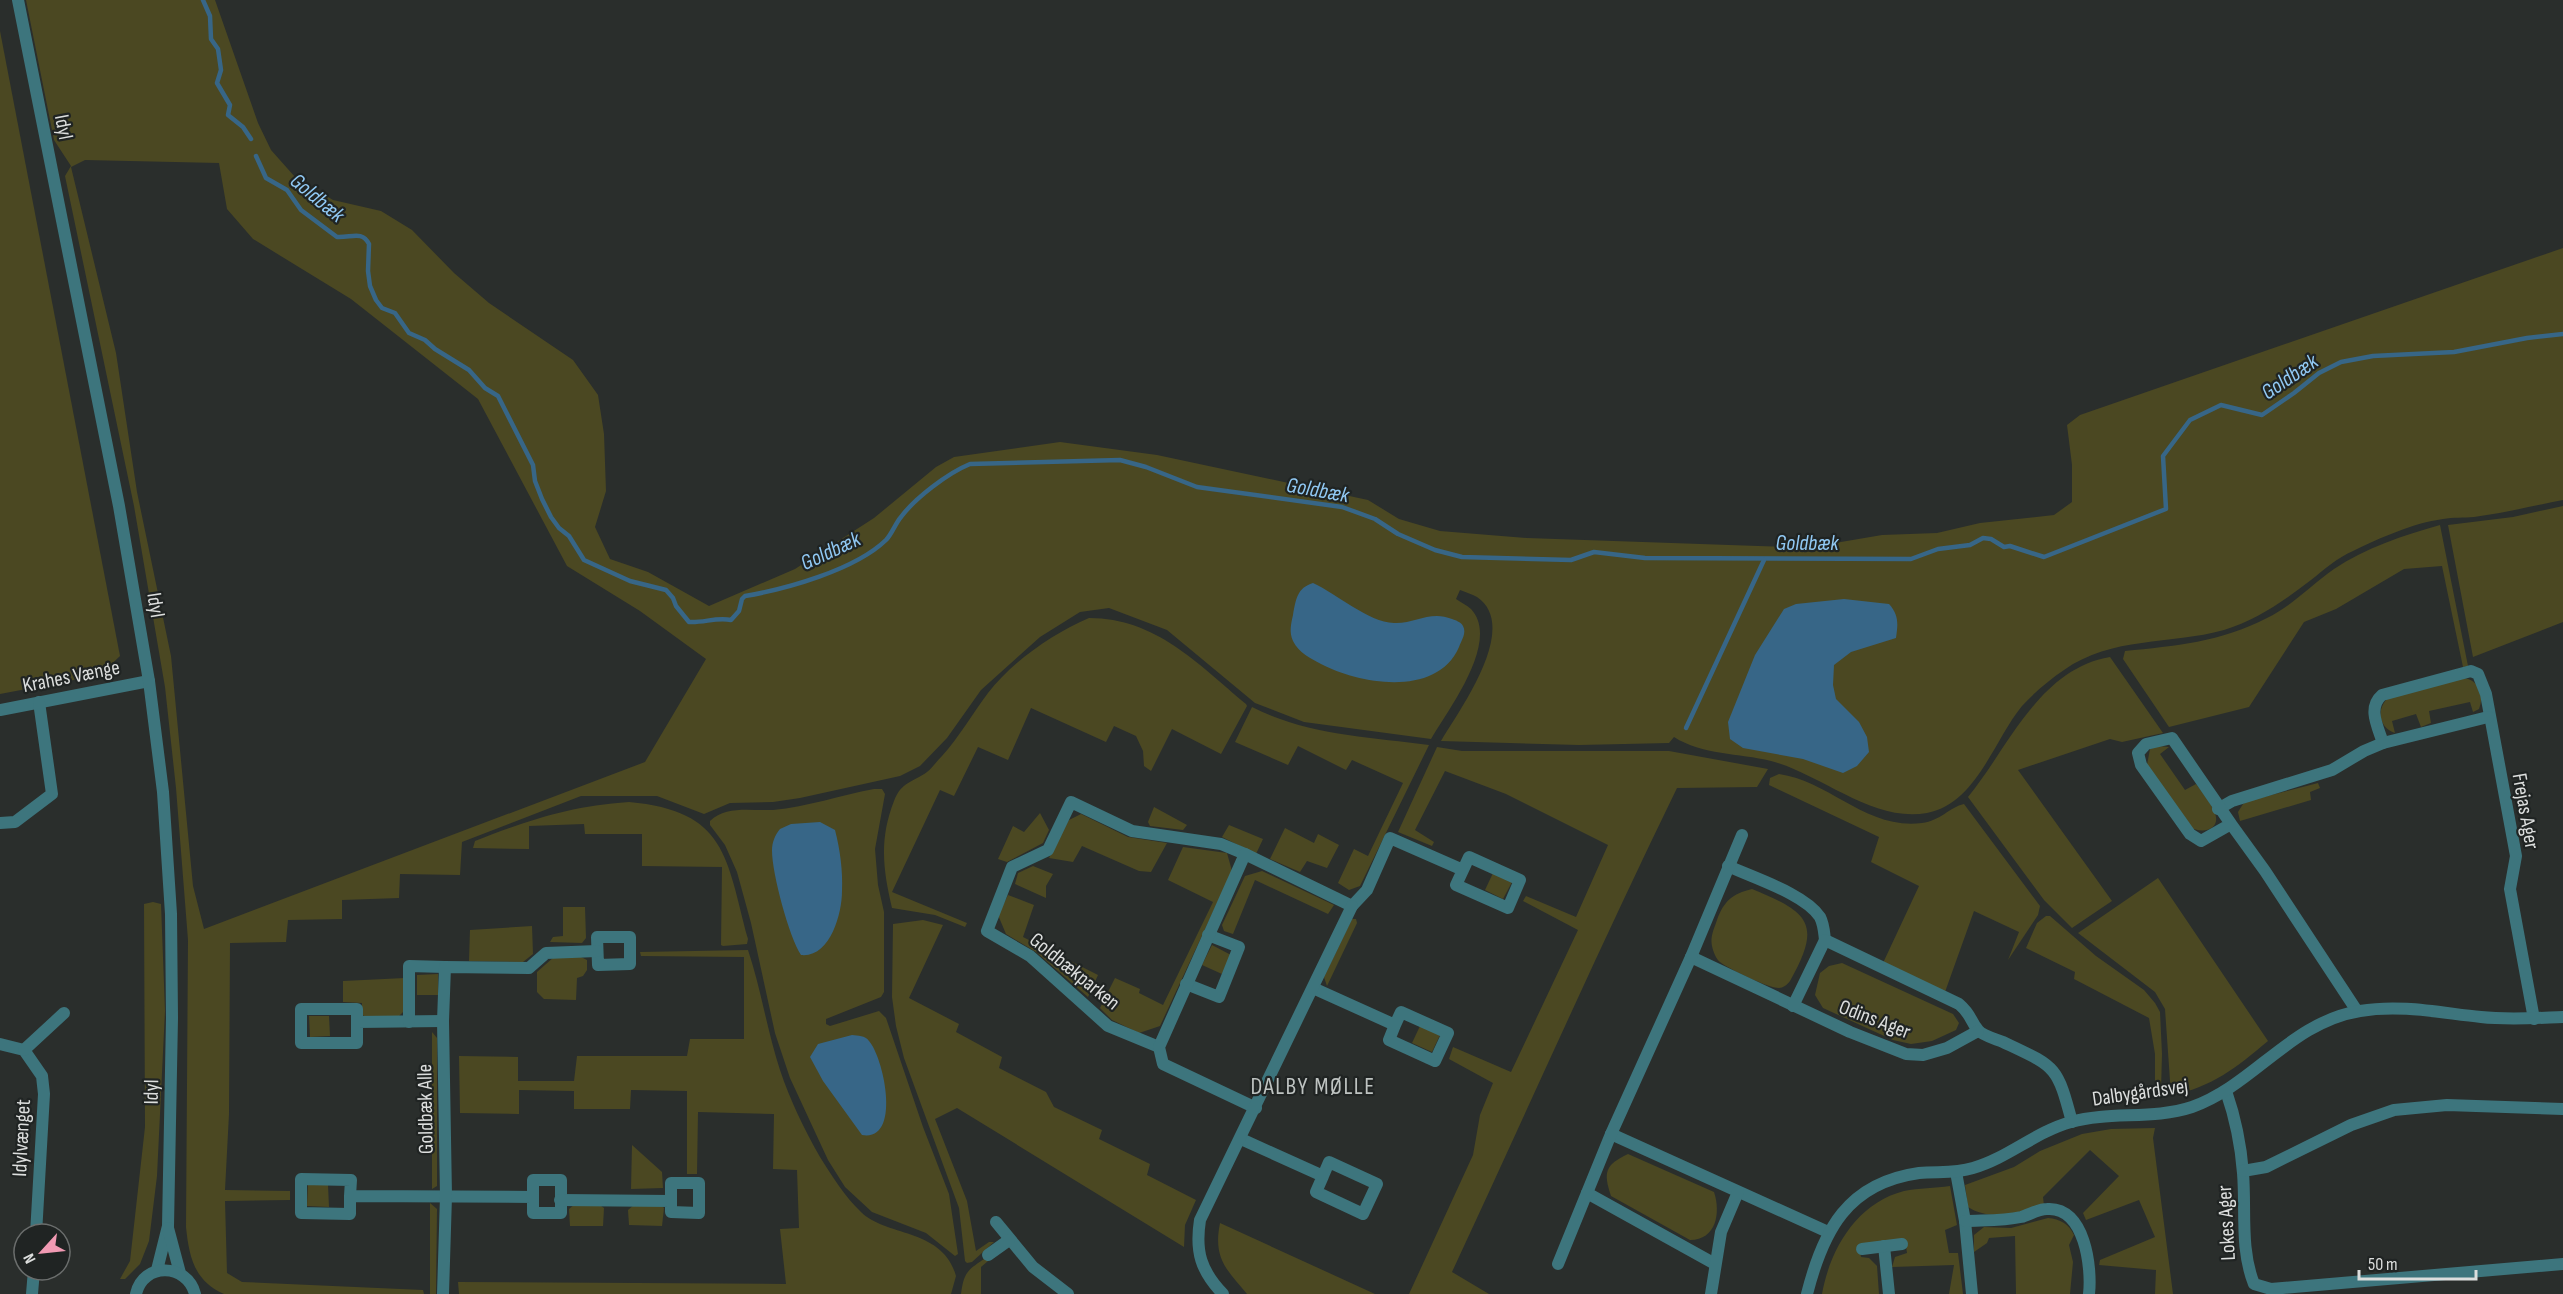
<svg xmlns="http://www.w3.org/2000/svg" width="2563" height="1294" viewBox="0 0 2563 1294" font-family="'Sofia Sans Condensed',sans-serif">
	<rect width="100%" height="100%" fill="#2a2e2c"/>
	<g fill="#4b4822" fill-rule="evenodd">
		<path d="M 26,0 L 215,0 L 258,123 L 271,150 L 295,177 L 333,200 L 381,211 L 412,230 L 454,273 L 489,303 L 573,360 L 598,395 L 604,434 L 606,491 L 595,527 L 610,559 L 648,572 L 709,606 L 795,569 L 874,518 L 936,467 L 954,457 L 1060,442 L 1157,455 L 1368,500 L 1399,519 L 1440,531 L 1527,538 L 1787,547 L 1794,550 L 1882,535 L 1937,533 L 1980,523 L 2054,515 L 2072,502 L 2072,465 L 2067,425 L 2080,415 L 2563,248 L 2563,500 C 2533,506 2504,513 2474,517 C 2464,518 2453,517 2443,519 C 2413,523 2380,538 2353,551 C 2337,558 2325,569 2311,580 C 2285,600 2257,620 2224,630 C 2170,645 2112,636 2064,670 C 2049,680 2034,693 2022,706 C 1994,740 1976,804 1927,813 C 1873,823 1821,774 1771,761 C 1739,753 1702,755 1674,737 L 1669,743 L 1579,745 L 1441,741 C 1459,710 1521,627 1477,597 C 1472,594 1465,592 1460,590 L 1456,599 C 1460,602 1467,605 1471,609 C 1501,641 1448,710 1431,739 L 1304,722 L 1255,703 L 1167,630 L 1109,608 L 1080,612 L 1040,637 L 981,690 L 947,738 L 920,766 L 900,776 L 800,798 L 773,802 L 730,803 L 704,814 L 657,796 L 581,796 L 462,842 L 460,875 L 400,874 L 399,898 L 342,900 L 342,919 L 288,920 L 286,942 L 230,943 L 229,1114 L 225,1190 L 290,1191 L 290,1200 L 225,1201 L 227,1273 L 242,1282 L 423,1290 L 424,1294 L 224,1294 C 194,1281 189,1256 186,1227 L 188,940 L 176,788 L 165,687 L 134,506 L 65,176 L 71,166 L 54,140 ZM 85,160 L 219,163 L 227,209 L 253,239 L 351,299 L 478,399 L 567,566 L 640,611 L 706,659 L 645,762 L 204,929 L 193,886 L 171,656 L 137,492 L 116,353 L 71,167 Z"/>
		<path d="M 0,31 L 120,656 L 100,675 L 0,694 Z"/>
		<path d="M 2563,506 L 2563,622 L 2473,657 L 2448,525 L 2513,517 Z"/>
		<path d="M 2440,525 L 2468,666 L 2463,667 L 2442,566 L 2404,569 L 2336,609 L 2304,622 L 2249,707 L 2169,727 L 2123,659 L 2125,651 C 2175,646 2221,642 2267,618 C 2292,606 2311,585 2334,569 C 2365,548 2404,535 2440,525 Z"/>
		<path d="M 1089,618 C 1156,618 1198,664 1246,704 L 1247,706 L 1221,754 L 1172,729 L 1151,771 L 1144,766 L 1143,751 L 1136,736 L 1114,726 L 1106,742 L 1031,708 L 1008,760 L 978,747 L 954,796 L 940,790 L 892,892 L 967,923 L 965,927 L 935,915 L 892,908 C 883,870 879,839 894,801 C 902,781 912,783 927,772 C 932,768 937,761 942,756 C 960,736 972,714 988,693 C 1013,661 1052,634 1089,618 Z"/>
		<path d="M 2110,657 L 2163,733 L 2122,742 L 2110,739 L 2018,770 L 2112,901 L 2072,928 L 2044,900 L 1968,797 C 2009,747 2039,669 2110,657 Z"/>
		<path d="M 2463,678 C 2478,679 2485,695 2479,709 L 2473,712 L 2470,702 L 2429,711 L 2431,723 L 2421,727 L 2416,714 L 2392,721 L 2395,733 C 2378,727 2376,708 2389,697 Z"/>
		<path d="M 1252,707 C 1306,735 1369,737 1429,745 L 1360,886 L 1349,890 L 1338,883 L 1354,849 L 1368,856 L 1403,783 L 1352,760 L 1346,770 L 1298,746 L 1288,765 L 1235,742 Z"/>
		<path d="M 2158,746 L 2169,747 L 2160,754 L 2185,790 L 2196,784 C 2202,792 2209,800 2213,809 C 2224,829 2204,835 2189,827 L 2147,765 L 2150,749 Z"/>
		<path d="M 1437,747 L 1462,751 L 1669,751 L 1768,769 L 1757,787 L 1677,788 C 1599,948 1527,1111 1452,1272 L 1489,1294 L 1409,1294 L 1473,1155 L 1480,1115 L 1493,1083 L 1449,1059 L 1453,1047 L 1511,1072 L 1578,930 L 1523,901 L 1526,896 L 1576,917 L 1608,845 L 1506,794 L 1445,771 L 1415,830 L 1434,842 L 1432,846 L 1398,832 Z"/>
		<path d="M 1779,774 C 1830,781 1866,830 1922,823 C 1940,821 1950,807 1964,804 L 2040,906 L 2038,915 L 2008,960 L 2019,932 L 1974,911 L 1945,992 L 1883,963 L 1919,886 L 1871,862 L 1879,837 L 1769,785 L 1770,778 Z"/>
		<path d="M 2318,783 L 2320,788 L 2310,792 L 2311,800 L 2240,821 L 2238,812 L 2243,804 L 2248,801 Z"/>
		<path d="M 874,789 L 882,789 L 885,794 L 875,849 L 878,885 L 884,912 L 884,992 L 881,997 L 826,1019 L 826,1024 L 830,1026 L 879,1011 L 886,1018 L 923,1127 L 949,1194 L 958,1254 L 955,1256 L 926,1233 L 872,1212 L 845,1187 L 828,1160 L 790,1078 L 775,1033 L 751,923 L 737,872 L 725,845 L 710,825 L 710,821 C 726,805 752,811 773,810 C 808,807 840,795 874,789 Z"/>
		<path d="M 629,802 C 727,811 726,857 748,939 L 747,944 L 723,946 L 721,945 L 722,867 L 642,866 L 642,834 L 585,834 L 584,824 L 529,826 L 529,849 L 473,848 L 475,841 C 529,820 570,806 629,802 Z"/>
		<path d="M 1154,807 L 1187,825 L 1183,830 L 1150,826 L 1148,822 Z"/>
		<path d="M 1040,813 L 1049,830 L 1043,843 L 1007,862 L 998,859 L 1013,826 L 1024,832 Z"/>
		<path d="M 1081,814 L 1128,837 L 1167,843 L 1151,872 L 1139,871 L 1082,846 L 1073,862 L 1049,858 L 1069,820 Z"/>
		<path d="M 1229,825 L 1263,839 L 1256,854 L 1222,837 Z"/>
		<path d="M 1285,828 L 1314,843 L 1318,834 L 1339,845 L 1327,868 L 1307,861 L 1300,872 L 1270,859 Z"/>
		<path d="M 1183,847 L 1227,853 L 1232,871 L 1160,1026 L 1139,1033 L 1112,1020 L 1100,1008 L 1115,978 L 1140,989 L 1139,993 L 1163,1005 L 1213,902 L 1168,880 Z"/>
		<path d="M 1033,866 L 1053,874 L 1046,886 L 1046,898 L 1015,884 L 1018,873 Z"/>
		<path d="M 1262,871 L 1334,905 L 1328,914 L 1255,880 L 1233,934 L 1224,931 L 1222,925 L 1245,876 Z"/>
		<path d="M 1493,873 L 1512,882 L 1503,899 L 1485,890 Z"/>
		<path d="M 2158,878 L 2268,1041 C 2237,1067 2211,1088 2171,1095 L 2165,1009 L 2155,992 L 2078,933 Z"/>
		<path d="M 1752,889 C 1808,912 1823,923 1790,981 C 1787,985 1783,988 1779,988 C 1768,988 1729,969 1720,962 C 1716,959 1713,951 1712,946 C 1710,937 1714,929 1717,920 C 1724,901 1732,894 1752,889 Z"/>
		<path d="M 1008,895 L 1034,905 L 1023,937 L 1098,975 L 1088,997 L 1036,952 L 1006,934 L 998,915 Z"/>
		<path d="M 153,902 L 161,904 L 165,1011 L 157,1176 L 149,1241 L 140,1264 L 125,1279 L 120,1279 L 130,1261 L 145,1127 L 144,904 Z"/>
		<path d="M 563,907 L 585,907 L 586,938 L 582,943 L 550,942 L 553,937 L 563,936 Z"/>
		<path d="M 2046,916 L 2050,916 L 2096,956 L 2144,990 L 2155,1003 L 2160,1012 L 2162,1054 L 2161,1091 L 2158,1098 L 2155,1098 L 2155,1054 L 2149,1018 L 2074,979 L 2075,972 L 2026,948 L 2037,923 Z"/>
		<path d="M 1352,919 L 1356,919 L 1357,923 L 1327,986 L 1324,977 Z"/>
		<path d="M 923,920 L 943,925 L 909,998 L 959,1024 L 956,1032 L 1002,1057 L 999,1068 L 1046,1092 L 1054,1107 L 1102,1130 L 1099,1139 L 1150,1164 L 1147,1175 L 1196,1200 L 1185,1225 L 1184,1247 L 957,1108 L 935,1119 L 967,1201 L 976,1251 L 989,1242 L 994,1242 L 972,1262 L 967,1263 L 965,1261 L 959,1208 L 904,1058 L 896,1026 L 892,997 L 893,924 Z"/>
		<path d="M 532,926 L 533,954 L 523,962 L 469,961 L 470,930 Z"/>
		<path d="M 1212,945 L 1231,955 L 1222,974 L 1202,965 Z"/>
		<path d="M 748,950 C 761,989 767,1030 780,1070 C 790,1100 804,1129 820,1157 C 832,1176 845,1197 861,1212 C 886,1237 943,1228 956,1276 L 951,1294 L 459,1294 L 458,1282 L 786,1284 L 780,1229 L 799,1228 L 797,1170 L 773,1169 L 774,1114 L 698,1112 L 697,1174 L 687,1174 L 687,1091 L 631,1090 L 630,1109 L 574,1109 L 574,1091 L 519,1090 L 519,1114 L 460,1113 L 459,1056 L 518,1057 L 518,1081 L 574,1081 L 577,1056 L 687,1056 L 690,1039 L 744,1039 L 744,957 L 641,956 L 640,952 Z"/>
		<path d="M 554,957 L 581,957 L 587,960 L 587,970 L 583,976 L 577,978 L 576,1000 L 544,999 L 537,992 L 537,972 Z"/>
		<path d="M 1842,963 L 1953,1014 L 1959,1023 L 1956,1030 L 1932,1041 L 1911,1044 L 1893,1040 L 1823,1008 L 1815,995 L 1820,973 L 1829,966 Z"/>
		<path d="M 438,974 L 438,995 L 417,995 L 417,975 Z"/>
		<path d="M 405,978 L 403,1012 L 398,1017 L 365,1017 L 362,1014 L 362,1003 L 343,1002 L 343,981 Z"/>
		<path d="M 309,1016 L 329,1016 L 330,1036 L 310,1037 Z"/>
		<path d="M 1420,1026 L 1440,1035 L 1432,1052 L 1412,1043 Z"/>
		<path d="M 432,1032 L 437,1038 L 437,1186 L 432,1189 Z"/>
		<path d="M 2155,1128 L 2153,1138 L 2173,1294 L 2155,1294 L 2156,1270 L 2099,1265 L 2100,1260 L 2155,1237 L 2139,1200 L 2086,1220 L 2083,1213 L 2119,1176 L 2090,1150 L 2043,1197 L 2044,1206 C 2020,1212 1991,1222 1968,1207 L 1965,1185 L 2014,1167 L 2040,1151 L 2082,1134 L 2111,1129 Z"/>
		<path d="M 632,1145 L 662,1172 L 663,1188 L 631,1189 Z"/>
		<path d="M 1628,1154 L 1714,1192 C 1721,1213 1716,1240 1690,1240 L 1611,1196 C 1603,1172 1605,1165 1628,1154 Z"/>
		<path d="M 308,1184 L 328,1185 L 329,1207 L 307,1206 Z"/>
		<path d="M 1950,1186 L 1957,1225 L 1945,1230 L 1949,1253 L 1958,1253 L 1963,1294 L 1949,1294 L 1954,1265 L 1892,1267 L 1895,1257 L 1907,1253 L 1905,1240 L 1859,1244 L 1861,1257 L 1869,1258 L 1877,1266 L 1879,1294 L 1822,1294 C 1830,1249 1857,1203 1904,1191 C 1919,1188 1935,1188 1950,1186 Z"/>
		<path d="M 430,1203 L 437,1209 L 436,1294 L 430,1294 Z"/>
		<path d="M 575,1204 L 598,1204 L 604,1208 L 603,1226 L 570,1226 L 569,1209 Z"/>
		<path d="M 635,1204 L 661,1205 L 664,1208 L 662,1226 L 629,1225 L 628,1210 Z"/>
		<path d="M 2048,1218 C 2060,1219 2069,1224 2074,1235 L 2069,1245 L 2073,1262 L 2070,1294 L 2016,1294 L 2015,1236 L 1989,1238 L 1987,1243 L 1974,1252 L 1974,1235 L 1984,1227 L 2011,1228 Z"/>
		<path d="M 1220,1223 L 1375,1294 L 1247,1294 C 1226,1269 1213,1258 1220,1223 Z"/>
		<path d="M 987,1257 L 988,1261 L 981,1267 L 981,1294 L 961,1294 C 964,1271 968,1270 987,1257 Z"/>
	</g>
	<g fill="#376687">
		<path d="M 1313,583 C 1337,594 1368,622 1394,623 C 1415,624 1430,610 1452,619 C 1455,620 1461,622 1463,626 C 1467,633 1461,641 1459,647 C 1437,698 1359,684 1321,664 C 1310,658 1299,653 1293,641 C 1289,632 1291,624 1293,615 C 1296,599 1297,588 1313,583 Z"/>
		<path d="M 1844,599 L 1889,604 C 1899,615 1898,624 1896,638 L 1851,652 L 1834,665 L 1833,685 L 1836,699 L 1859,722 L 1867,737 L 1869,752 L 1857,766 L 1843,773 L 1803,759 L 1743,748 L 1730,739 L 1728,722 L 1755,655 L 1784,609 L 1796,604 Z"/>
		<path d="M 820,822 L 835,830 C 840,849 843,871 842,891 C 842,914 830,958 801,955 C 789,937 772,873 772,851 C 772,842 775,835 780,829 L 791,824 Z"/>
		<path d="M 852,1035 C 858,1036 865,1035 869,1041 C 884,1058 902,1142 862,1135 L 823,1081 L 810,1057 L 818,1044 Z"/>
	</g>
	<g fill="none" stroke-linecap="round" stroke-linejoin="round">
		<g stroke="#376687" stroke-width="4.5">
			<path d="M 203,0 L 210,16 L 211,39 L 218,49 L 221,70 L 217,83 L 230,105 L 228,115 L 243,127 L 251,139"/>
			<path d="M 256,156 L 266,178 L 287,190 L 301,210 L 337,237 C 351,238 362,230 369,244 L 368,271 L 370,286 L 376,300 L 382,308 L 395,313 L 409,333 L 425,340 L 435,349 L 469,370 L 485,388 L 498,396 L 533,465 L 535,481 L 542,499 L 551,517 L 559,528 L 569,536 L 584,560 L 630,581 L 666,590 L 673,598 L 676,606 L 689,622 C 704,623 716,617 731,620 L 739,611 L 742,599 L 745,596 C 786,589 855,570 886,540 C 892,534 895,524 901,517 C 915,498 948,473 970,464 L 1120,460 L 1146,467 L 1197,487 L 1342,507 L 1375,519 L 1398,534 L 1435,550 L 1462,557 L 1571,560 L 1594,552 L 1645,558 L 1911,559 L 1938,549 L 1970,545 L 1983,538 L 1991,539 L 2004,547 L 2010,546 L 2044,557 L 2166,509 L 2163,456 L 2190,420 L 2221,405 L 2262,415 L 2294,393 L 2319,373 L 2341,362 L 2373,356 L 2454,352 L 2527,338 L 2563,334"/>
			<path d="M 1686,728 L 1764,560"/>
		</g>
		<g stroke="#3d757d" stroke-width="12">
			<path d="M 0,710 L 149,681"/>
			<path d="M 2383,743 C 2378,727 2367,708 2382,695 L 2471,671 L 2478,674 L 2486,694 L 2516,856 L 2510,889 L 2534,1019"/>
			<path d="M 2218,809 L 2232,801 L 2332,770 L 2364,751 L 2383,743 L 2488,717"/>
			<path d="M 0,823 L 15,822 L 52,794 L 39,702"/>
			<path d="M 2231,824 L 2172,738 L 2146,744 L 2138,753 L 2141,765 L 2190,834 L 2201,841 L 2231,824 L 2265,871 L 2357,1011"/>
			<path d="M 1728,866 C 1754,878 1805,894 1820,917 C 1824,925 1824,932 1825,940 L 1959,1004 C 1972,1015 1970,1021 1978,1030 C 1983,1036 1996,1039 2003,1042 C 2056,1067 2057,1065 2072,1122"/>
			<path d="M 597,937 L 630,937 L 630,964 L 598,965 Z"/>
			<path d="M 1691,957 L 1850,1032 L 1906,1054 L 1923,1055 L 1947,1048 L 1978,1031"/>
			<path d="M 1186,984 L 1219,997 L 1239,947 L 1208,935"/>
			<path d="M 1313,988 L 1395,1025 L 1401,1012 L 1448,1033 L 1435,1061 L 1389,1040 L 1395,1025"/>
			<path d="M 1793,1006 L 1825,940"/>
			<path d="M 357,1022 L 357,1043 L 301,1043 L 301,1009 L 357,1009 L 357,1022 L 443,1021"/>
			<path d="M 409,1022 L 409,966 L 445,967"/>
			<path d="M 0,1044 L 24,1050 L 42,1076 L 44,1094 L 36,1234"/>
			<path d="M 1159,1047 L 1108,1026 L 1030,956 L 987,931 L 1012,867 L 1048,850 L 1071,802 L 1132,831 L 1221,844 L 1245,854"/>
			<path d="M 24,1050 L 64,1013"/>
			<path d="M 2226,1091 C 2235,1117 2241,1146 2243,1173 C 2246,1210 2240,1249 2254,1284 L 2271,1289 L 2563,1264"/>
			<path d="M 1256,1108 L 1163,1064 L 1159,1047 L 1245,854 L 1352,906 L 1367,890 L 1390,838 L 1463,870 L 1456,885 L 1508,908 L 1520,880 L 1469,857 L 1463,870"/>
			<path d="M 1611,1134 L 1828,1232"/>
			<path d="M 1241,1139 L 1323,1176 L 1329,1162 L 1377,1184 L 1363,1214 L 1316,1192 L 1323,1176"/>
			<path d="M 2243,1171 L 2266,1167 L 2351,1125 L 2394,1110 L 2447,1105 L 2563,1109"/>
			<path d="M 1956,1172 L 1965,1221 L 1972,1294"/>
			<path d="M 1587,1193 L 1715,1264"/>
			<path d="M 350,1196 L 351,1180 L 301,1179 L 301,1213 L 350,1214 L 350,1196 L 533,1197 L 533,1180 L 561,1180 L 561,1213 L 533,1213 L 533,1197"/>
			<path d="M 560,1200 L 671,1201 L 671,1212 L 699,1213 L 699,1183 L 671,1183 L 671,1201"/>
			<path d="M 1965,1221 C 1983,1220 2003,1221 2021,1217 C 2029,1215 2038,1209 2047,1209 C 2085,1206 2092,1268 2089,1294"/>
			<path d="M 996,1222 L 1033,1267 L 1068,1294"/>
			<path d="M 1884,1246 L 1889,1294"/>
			<path d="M 1862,1249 L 1902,1244"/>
			<path d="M 988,1255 L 1009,1240"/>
			<path d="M 1558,1264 L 1611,1134 L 1691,957 L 1742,835"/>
			<path d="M 32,1294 L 34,1270"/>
			<path d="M 443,1294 L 446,1196 L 443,1021 L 445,967 L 529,968 L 546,953 L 597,951"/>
			<path d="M 1223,1294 C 1201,1271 1195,1252 1200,1220 L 1352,906"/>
			<path d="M 1711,1294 L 1721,1232 L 1738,1192"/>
			<path d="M 1807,1294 C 1823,1231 1847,1183 1919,1173 C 1937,1171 1954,1174 1973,1168 C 2008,1158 2035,1132 2071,1122 C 2110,1111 2153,1120 2192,1107 C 2254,1085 2291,1022 2360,1011 C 2401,1004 2441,1013 2481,1017 C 2508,1020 2536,1018 2563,1017"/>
		</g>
		<g stroke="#3d757d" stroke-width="12">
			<path d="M 18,0 L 119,506 L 149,681 L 163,792 L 171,914 L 172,1018 L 168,1226 L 157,1270"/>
			<path d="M 168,1228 L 180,1273"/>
			<path d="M 136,1294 C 143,1262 187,1263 195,1294"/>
		</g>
	</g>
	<g text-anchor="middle" stroke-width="4.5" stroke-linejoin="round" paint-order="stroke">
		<g font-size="21" fill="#dcdedd" stroke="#202423">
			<text transform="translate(64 127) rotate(79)" y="7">Idyl</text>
			<text transform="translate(156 605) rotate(81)" y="7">Idyl</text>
			<text transform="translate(71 676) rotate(-11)" y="7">Krahes Vænge</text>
			<text transform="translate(2526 811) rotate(80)" y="7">Frejas Ager</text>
			<text transform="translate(1075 971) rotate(39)" y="7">Goldbækparken</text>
			<text transform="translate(1875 1019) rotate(21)" y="7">Odins Ager</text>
			<text transform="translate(151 1092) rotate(-89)" y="7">Idyl</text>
			<text transform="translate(2140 1092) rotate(-8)" y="7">Dalbygårdsvej</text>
			<text transform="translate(425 1109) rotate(-91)" y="7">Goldbæk Alle</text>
			<text transform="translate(21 1138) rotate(-87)" y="7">Idylvænget</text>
			<text transform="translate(2226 1223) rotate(-93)" y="7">Lokes Ager</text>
		</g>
		<g font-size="22" font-style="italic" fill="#91c9f4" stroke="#202423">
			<text transform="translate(318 197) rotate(40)" y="8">Goldbæk</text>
			<text transform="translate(2289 376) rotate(-34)" y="8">Goldbæk</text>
			<text transform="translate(1318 489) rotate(10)" y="8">Goldbæk</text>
			<text x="1807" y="550">Goldbæk</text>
			<text transform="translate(830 550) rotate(-25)" y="8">Goldbæk</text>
		</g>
		<g font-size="24" letter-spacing="1.5" fill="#bec3c1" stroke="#202423">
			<text x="1313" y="1094">DALBY MØLLE</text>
		</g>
	</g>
	<g transform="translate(42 1252) rotate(243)"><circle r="28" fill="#202423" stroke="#6b6e6d" stroke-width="1.5"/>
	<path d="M0-4.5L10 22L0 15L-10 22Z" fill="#f19ab3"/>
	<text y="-9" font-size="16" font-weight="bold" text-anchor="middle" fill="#dcdedd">N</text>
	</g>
	<path d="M2359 1270v9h117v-9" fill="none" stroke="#dcdedd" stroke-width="3"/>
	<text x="2368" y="1270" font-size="18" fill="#dcdedd" stroke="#202423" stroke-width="4.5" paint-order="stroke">50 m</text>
</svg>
